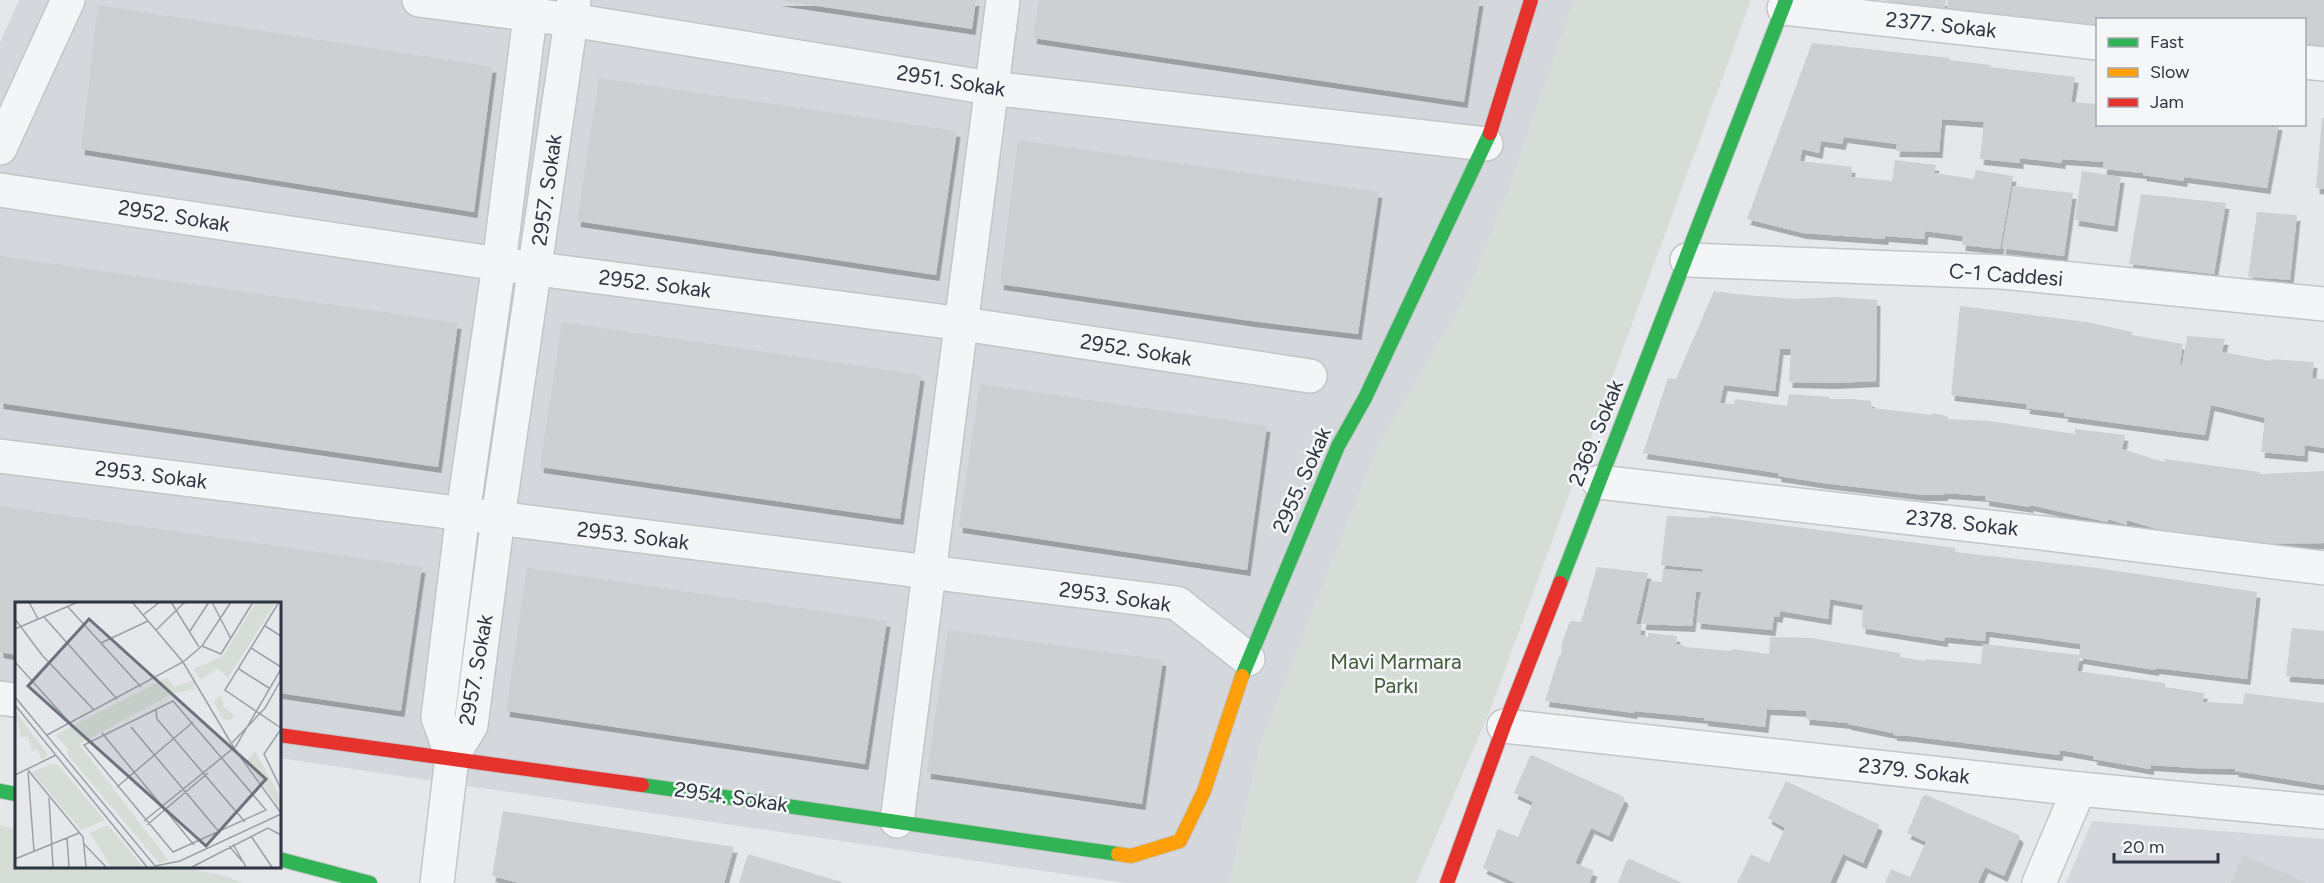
<svg xmlns="http://www.w3.org/2000/svg" width="2324" height="883" viewBox="0 0 2324 883" font-family="Figtree,sans-serif">
	<defs>
		<filter id="shadow"><feDropShadow dx="3.5" dy="6" stdDeviation="0" flood-color="#0004"/></filter>
	</defs>
	<rect width="100%" height="100%" fill="#e5e7ea"/>
	<g fill="#d4d7dc">
		<path d="M 19,0 L 1574,0 L 1513,179 L 1465,299 L 1379,444 L 1261,743 L 1230,883 L 1125,883 L 279,758 L 279,604 L 16,604 L 16,719 L 0,716 L 0,43 Z"/>
		<path d="M 2092,821 L 2324,839 L 2324,883 L 2066,883 Z"/>
	</g>
	<g fill="#d6ddd6">
		<path d="M 1574,0 L 1751,0 L 1490,710 L 1416,883 L 1230,883 L 1261,743 L 1379,444 L 1465,299 L 1513,179 Z"/>
		<path d="M 0,825 L 16,829 L 16,866 L 182,867 L 226,876 L 243,883 L 0,883 Z"/>
	</g>
	<g fill="#cecfd2" filter="url(#shadow)">
		<path d="M 777,0 L 976,0 L 972,29 Z"/>
		<path d="M 1039,0 L 1480,0 L 1464,102 L 1033,38 Z"/>
		<path d="M 1883,0 L 1946,0 L 1944,13 Z"/>
		<path d="M 1948,0 L 2324,0 L 2324,47 L 2304,43 L 2304,20 L 2097,20 L 2097,27 L 1947,9 Z"/>
		<path d="M 98,5 L 493,67 L 474,212 L 81,149 Z"/>
		<path d="M 1812,43 L 1950,58 L 1949,60 L 1991,65 L 1990,67 L 2075,77 L 2071,102 L 2097,104 L 2097,124 L 2279,124 L 2267,188 L 2184,177 L 2184,181 L 2143,175 L 2143,173 L 2103,169 L 2104,162 L 2062,159 L 2062,163 L 2020,158 L 2020,163 L 1980,159 L 1984,122 L 1942,119 L 1939,152 L 1896,151 L 1897,144 L 1844,137 L 1842,144 L 1821,141 L 1819,153 L 1802,149 L 1800,161 L 1852,167 L 1851,177 L 1892,181 L 1895,160 L 1936,165 L 1934,173 L 1974,179 L 1976,170 L 2013,176 L 2000,249 L 1962,245 L 1963,236 L 1925,231 L 1924,239 L 1885,236 L 1885,239 L 1803,233 L 1747,219 Z"/>
		<path d="M 599,78 L 957,131 L 936,275 L 577,221 Z"/>
		<path d="M 2322,118 L 2324,118 L 2324,189 L 2316,188 Z"/>
		<path d="M 1018,140 L 1379,192 L 1358,334 L 1251,321 L 1000,284 Z"/>
		<path d="M 2082,171 L 2121,177 L 2114,226 L 2075,220 Z"/>
		<path d="M 2013,186 L 2073,193 L 2064,256 L 2002,248 Z"/>
		<path d="M 2141,194 L 2226,203 L 2214,274 L 2129,264 Z"/>
		<path d="M 2257,212 L 2297,215 L 2290,280 L 2248,277 Z"/>
		<path d="M 0,256 L 458,323 L 438,467 L 0,403 Z"/>
		<path d="M 1714,291 L 1735,294 L 1795,299 L 1837,297 L 1877,300 L 1876,381 L 1834,383 L 1789,382 L 1791,349 L 1780,349 L 1775,391 L 1724,385 L 1720,403 L 1734,404 L 1735,399 L 1787,406 L 1789,394 L 1830,397 L 1830,399 L 1853,399 L 1871,401 L 1872,408 L 1932,415 L 1933,413 L 1947,416 L 1948,419 L 1990,421 L 2075,434 L 2075,429 L 2125,435 L 2122,449 L 2164,462 L 2165,459 L 2260,472 L 2260,474 L 2324,471 L 2324,543 L 2254,544 L 2183,537 L 2127,520 L 2127,525 L 2108,519 L 2107,522 L 2030,505 L 2030,507 L 1985,500 L 1986,496 L 1945,493 L 1944,495 L 1923,495 L 1823,483 L 1778,476 L 1778,473 L 1643,453 L 1668,378 L 1676,379 Z"/>
		<path d="M 1960,306 L 2087,322 L 2132,332 L 2132,335 L 2183,344 L 2180,364 L 2182,365 L 2187,336 L 2225,339 L 2222,352 L 2271,361 L 2271,359 L 2314,362 L 2312,378 L 2324,379 L 2324,448 L 2305,445 L 2304,456 L 2261,452 L 2265,418 L 2211,405 L 2205,435 L 2064,416 L 2065,413 L 2026,408 L 2027,404 L 1951,395 Z"/>
		<path d="M 562,322 L 921,375 L 900,519 L 540,467 Z"/>
		<path d="M 980,384 L 1267,426 L 1247,570 L 959,527 Z"/>
		<path d="M 0,506 L 422,567 L 401,711 L 279,693 L 279,604 L 16,604 L 16,655 L 0,652 Z"/>
		<path d="M 1667,516 L 1709,518 L 1711,516 L 1956,548 L 1955,552 L 2097,568 L 2257,592 L 2247,679 L 2156,668 L 2155,670 L 2080,658 L 2077,671 L 2165,683 L 2165,687 L 2204,693 L 2203,702 L 2243,704 L 2245,693 L 2324,703 L 2324,785 L 2235,771 L 2235,769 L 2193,768 L 2151,765 L 2150,769 L 2093,759 L 2094,756 L 2060,750 L 2059,755 L 1910,736 L 1894,735 L 1893,733 L 1848,724 L 1847,723 L 1806,719 L 1806,711 L 1767,709 L 1765,727 L 1704,720 L 1705,718 L 1676,715 L 1634,711 L 1634,713 L 1545,701 L 1559,656 L 1561,655 L 1562,643 L 1570,621 L 1581,622 L 1597,567 L 1648,573 L 1636,624 L 1642,625 L 1640,635 L 1648,637 L 1648,633 L 1677,636 L 1676,644 L 1685,646 L 1685,647 L 1731,651 L 1732,649 L 1769,654 L 1770,637 L 1811,638 L 1900,653 L 1900,657 L 1925,661 L 1926,659 L 1981,664 L 1983,644 L 2079,655 L 2081,644 L 1986,631 L 1985,641 L 1945,637 L 1944,641 L 1862,628 L 1863,605 L 1830,599 L 1828,619 L 1780,611 L 1779,617 L 1774,616 L 1772,630 L 1697,623 L 1701,592 L 1696,592 L 1692,626 L 1642,624 L 1650,581 L 1662,582 L 1663,569 L 1702,572 L 1703,569 L 1661,565 Z"/>
		<path d="M 527,568 L 887,621 L 865,764 L 506,711 Z"/>
		<path d="M 2292,628 L 2324,631 L 2324,679 L 2286,676 Z"/>
		<path d="M 948,630 L 1163,660 L 1142,804 L 927,773 Z"/>
		<path d="M 1532,755 L 1624,797 L 1625,800 L 1609,836 L 1591,828 L 1575,863 L 1594,871 L 1589,883 L 1516,883 L 1483,868 L 1498,829 L 1518,837 L 1533,802 L 1514,793 L 1530,756 Z"/>
		<path d="M 1786,781 L 1878,824 L 1879,826 L 1863,863 L 1843,854 L 1830,883 L 1737,883 L 1751,854 L 1769,863 L 1785,828 L 1768,818 Z"/>
		<path d="M 1926,795 L 2019,835 L 2020,838 L 2004,876 L 1985,867 L 1978,883 L 1885,883 L 1891,869 L 1910,877 L 1926,842 L 1907,833 L 1923,796 Z"/>
		<path d="M 503,811 L 734,847 L 724,883 L 520,883 L 492,876 Z"/>
		<path d="M 748,854 L 842,882 L 842,883 L 739,883 Z"/>
		<path d="M 2243,855 L 2307,883 L 2231,883 Z"/>
		<path d="M 1630,859 L 1682,883 L 1618,883 L 1627,860 Z"/>
	</g>
	<g fill="none" stroke-linecap="round" stroke-linejoin="round">
		<g stroke="#c3c5c8" stroke-width="36">
			<g id="street">
				<path d="M 419,0 L 571,20 L 990,88 L 1486,144"/>
				<path d="M 1784,8 L 2098,43"/>
				<path d="M 2304,62 L 2324,64"/>
				<path d="M 0,148 L 68,0"/>
				<path d="M 0,190 L 499,264 L 963,324 L 1310,376"/>
				<path d="M 1687,260 L 2002,272 L 2324,304"/>
				<path d="M 0,456 L 1177,603 L 1248,659"/>
				<path d="M 1599,482 L 2042,533 L 2324,568"/>
				<path d="M 0,698 L 16,700"/>
				<path d="M 1504,726 L 2079,789 L 2324,812"/>
				<path d="M 452,757 L 438,717 L 463,513 L 499,264 L 532,0"/>
				<path d="M 897,821 L 1003,0"/>
				<path d="M 437,883 L 452,757 L 471,725 L 498,518 L 574,0"/>
				<path d="M 2039,883 L 2079,789"/>
			</g>
		</g>
		<g stroke="#c3c5c8" stroke-width="16">
			<g id="fast">
				<path d="M 1560,583 L 1786,0"/>
				<path d="M 1242,676 L 1338,446 L 1365,398 L 1490,133"/>
				<path d="M 642,785 L 1118,854"/>
				<path d="M 0,791 L 16,794"/>
				<path d="M 279,859 L 370,883"/>
			</g>
		</g>
		<g stroke="#c3c5c8" stroke-width="16">
			<path id="slow" d="M 1118,854 L 1131,856 L 1180,841 L 1204,791 L 1242,676"/>
		</g>
		<g stroke="#c3c5c8" stroke-width="16">
			<g id="jam">
				<path d="M 1490,133 L 1531,0"/>
				<path d="M 279,735 L 642,785"/>
				<path d="M 1447,883 L 1504,726 L 1560,583"/>
			</g>
		</g>
		<use href="#street" stroke="#f4f5f6" stroke-width="33"/>
		<use href="#fast" stroke="#30b455" stroke-width="14"/>
		<use href="#slow" stroke="#ff9f0a" stroke-width="14"/>
		<use href="#jam" stroke="#e5322d" stroke-width="14"/>
	</g>
	<g text-anchor="middle" stroke-width="5" stroke-linejoin="round" paint-order="stroke">
		<g font-size="21" fill="#2d3542" stroke="#f4f6f8">
			<text transform="translate(1941 25) rotate(6)" y="7">2377. Sokak</text>
			<text transform="translate(951 81) rotate(9)" y="7">2951. Sokak</text>
			<text transform="translate(547 190) rotate(-82)" y="7">2957. Sokak</text>
			<text transform="translate(174 216) rotate(9)" y="7">2952. Sokak</text>
			<text transform="translate(2006 275) rotate(4)" y="7">C-1 Caddesi</text>
			<text transform="translate(655 284) rotate(7)" y="7">2952. Sokak</text>
			<text transform="translate(1136 350) rotate(9)" y="7">2952. Sokak</text>
			<text transform="translate(1596 433) rotate(-68)" y="7">2369. Sokak</text>
			<text transform="translate(151 475) rotate(7)" y="7">2953. Sokak</text>
			<text transform="translate(1302 480) rotate(-66)" y="7">2955. Sokak</text>
			<text transform="translate(1962 523) rotate(6)" y="7">2378. Sokak</text>
			<text transform="translate(633 536) rotate(7)" y="7">2953. Sokak</text>
			<text transform="translate(1115 597) rotate(8)" y="7">2953. Sokak</text>
			<text transform="translate(476 670) rotate(-80)" y="7">2957. Sokak</text>
			<text transform="translate(1914 771) rotate(6)" y="7">2379. Sokak</text>
			<text transform="translate(731 797) rotate(8)" y="7">2954. Sokak</text>
		</g>
		<g font-size="21" fill="#425c3b" stroke="#f4f6f8">
			<text x="1396" y="669">Mavi Marmara<tspan x="1396" dy="24">Parkı</tspan></text>
		</g>
	</g>
	<g transform="translate(15 602)">
		<rect width="266" height="266" fill="#e5e7ea"/>
		<path d="M 241,0 L 261,0 L 213,76 L 203,66 L 186,78 L 178,67 L 208,54 ZM 153,75 L 159,85 L 179,78 L 180,87 L 159,91 L 64,142 L 154,259 L 144,261 L 52,152 L 53,147 L 40,133 ZM 206,93 L 209,105 L 220,113 L 215,118 L 208,117 L 199,100 ZM 0,109 L 33,152 L 27,159 L 22,147 L 17,149 L 13,135 L 6,135 ZM 240,149 L 265,195 L 265,207 L 232,159 ZM 37,162 L 43,163 L 90,218 L 66,228 L 17,170 ZM 93,223 L 128,265 L 96,265 L 75,231 Z" fill="#d6ddd6"/>
		<path fill="none" stroke="#9ba0a7" stroke-width="1.5" d="M 14,0 L 23,17M 117,0 L 168,60 L 219,146 L 266,211M 156,0 L 184,45M 197,0 L 216,37M 264,0 L 210,88 L 266,126M 53,5 L 126,85M 128,13 L 145,0M 29,15 L 102,97M 0,17 L 27,53 L 79,108M 250,24 L 266,34M 0,27 L 63,0M 141,28 L 170,0M 175,29 L 194,0M 86,41 L 133,19M 187,44 L 206,52 L 238,0M 236,46 L 266,65M 0,60 L 55,121M 224,67 L 254,86M 0,95 L 141,265M 158,99 L 251,208 L 158,250 L 69,143 ZM 0,103 L 132,265M 141,108 L 142,117 L 230,220M 116,125 L 205,231M 266,127 L 249,152 L 266,187M 87,131 L 179,243M 32,133 L 168,60 L 187,44 L 216,0M 217,141 L 250,106 L 266,78M 13,168 L 68,235 L 71,265M 13,170 L 19,249M 0,173 L 41,153M 102,185 L 178,120M 34,196 L 38,265M 129,219 L 221,144 L 266,67M 132,223 L 193,171M 236,234 L 257,265M 52,236 L 54,265M 69,242 L 91,265M 218,242 L 231,265M 214,244 L 227,259M 0,257 L 64,231M 140,264 L 165,259 L 266,212M 177,265 L 253,226 L 266,233"/>
		<path fill="#6d737d" fill-opacity="0.15" stroke="#6d737d" stroke-width="3" d="M 74,17 L 251,177 L 191,244 L 13,84 Z"/>
		<rect width="266" height="266" fill="none" stroke="#2d3542" stroke-width="3"/>
	</g>
	<rect x="2096" y="18" width="210" height="108" fill="#f4f6f8" stroke="#a4a9af" stroke-width="1.5"/>
	<rect x="2108" y="38" width="30" height="9" fill="#30b455" stroke="#a4a9af" stroke-width="1.5"/>
	<text x="2150" y="48" font-size="18" fill="#2d3542">Fast</text>
	<rect x="2108" y="68" width="30" height="9" fill="#ff9f0a" stroke="#a4a9af" stroke-width="1.5"/>
	<text x="2150" y="78" font-size="18" fill="#2d3542">Slow</text>
	<rect x="2108" y="98" width="30" height="9" fill="#e5322d" stroke="#a4a9af" stroke-width="1.5"/>
	<text x="2150" y="108" font-size="18" fill="#2d3542">Jam</text>
	<path d="M2114 853v9h104v-9" fill="none" stroke="#2d3542" stroke-width="3"/>
	<text x="2123" y="853" font-size="18" fill="#2d3542" stroke="#f4f6f8" stroke-width="4.5" paint-order="stroke">20 m</text>
</svg>
